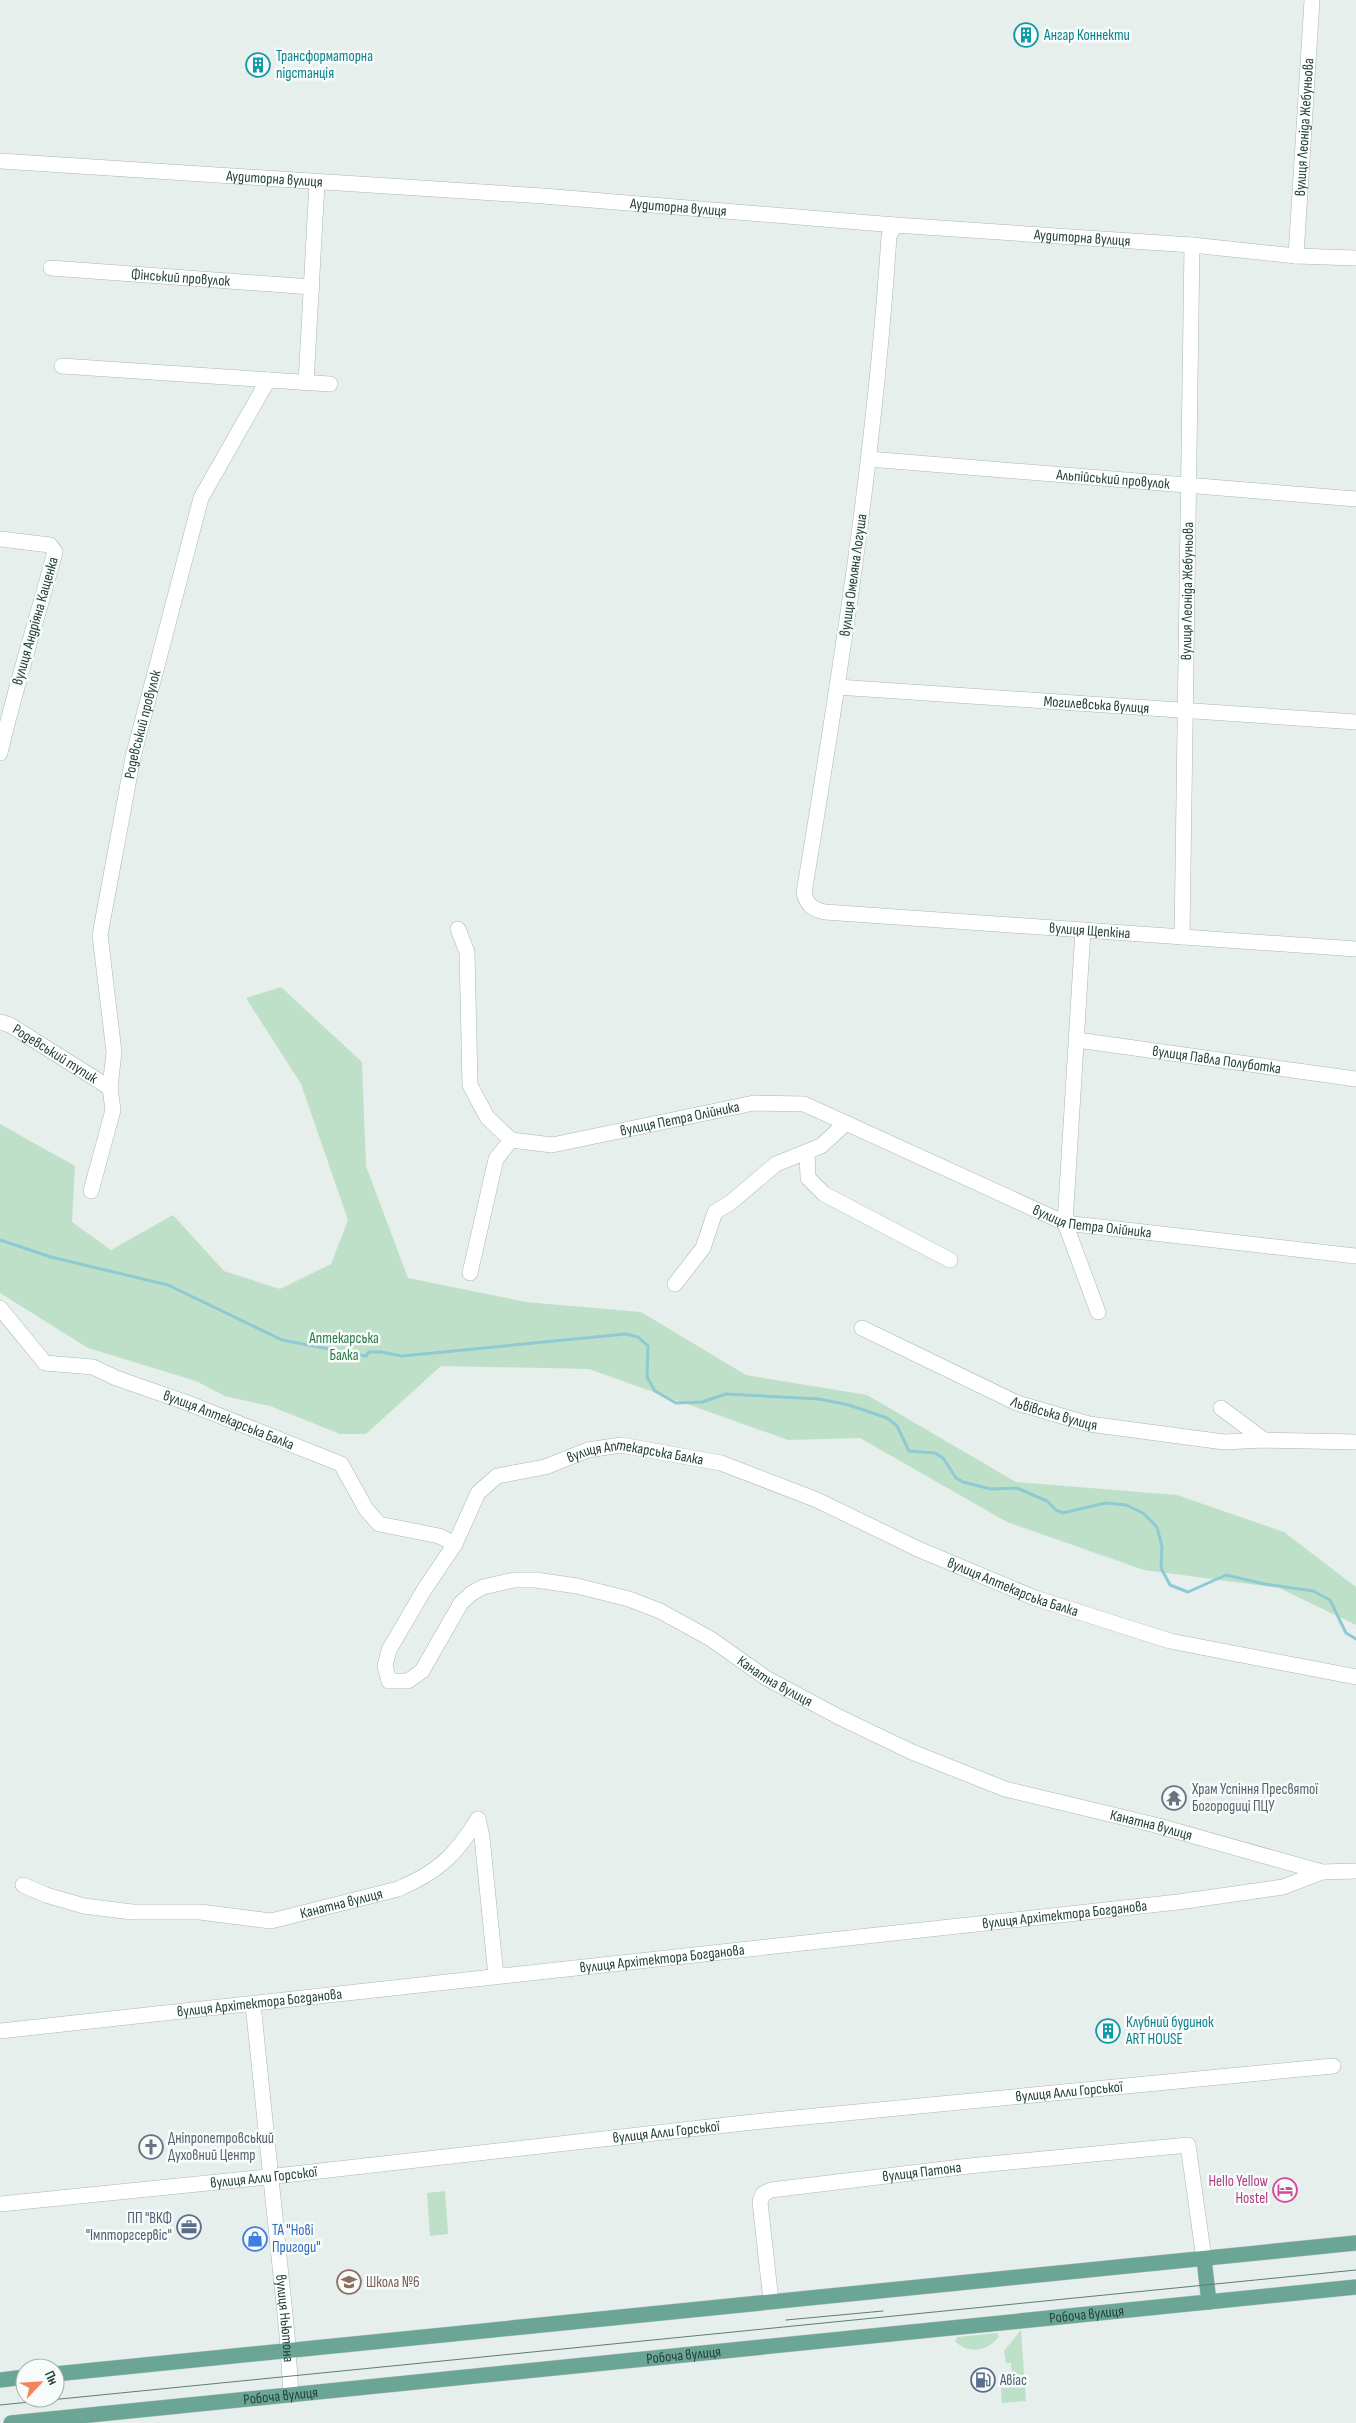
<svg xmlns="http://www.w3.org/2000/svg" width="1356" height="2423" viewBox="0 0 1356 2423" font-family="'Sofia Sans Condensed',sans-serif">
	<rect width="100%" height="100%" fill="#e6efeb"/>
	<g fill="#bfe0c8">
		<path d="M 281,987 L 362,1062 L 366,1166 L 408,1278 L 526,1302 L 641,1312 L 746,1375 L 867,1395 L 1016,1482 L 1177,1495 L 1284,1532 L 1356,1587 L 1356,1625 L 1279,1588 L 1144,1570 L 1007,1522 L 860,1438 L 788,1440 L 589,1369 L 441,1366 L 366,1434 L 340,1434 L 270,1406 L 225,1396 L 196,1381 L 88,1348 L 0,1293 L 0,1124 L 75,1166 L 72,1222 L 111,1250 L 173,1215 L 224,1271 L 280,1289 L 331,1264 L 348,1220 L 301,1084 L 246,998 Z"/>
		<path d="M 445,2191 L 448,2234 L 430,2236 L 427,2193 Z"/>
		<path d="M 1021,2330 L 1026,2401 L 1002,2403 L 1001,2388 L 1015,2387 L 1015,2373 L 1012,2373 L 1011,2363 L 1006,2363 L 1004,2351 Z"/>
		<path d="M 997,2333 L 999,2336 C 990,2351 967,2355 955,2341 L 957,2337 Z"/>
	</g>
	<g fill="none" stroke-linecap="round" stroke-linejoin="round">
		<path stroke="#8ec9d4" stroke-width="3" d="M 0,1240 L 51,1257 L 168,1285 L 282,1340 L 366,1356 L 369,1352 L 381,1352 L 402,1356 L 626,1334 L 638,1337 L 648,1346 L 647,1377 L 655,1391 L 676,1403 L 702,1402 L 726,1394 L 819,1399 L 849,1405 L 887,1418 L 897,1426 L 909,1451 L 935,1453 L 943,1458 L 956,1478 L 963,1482 L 991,1489 L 1017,1488 L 1047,1501 L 1056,1510 L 1063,1513 L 1105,1503 L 1126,1505 L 1143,1513 L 1157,1527 L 1162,1547 L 1161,1568 L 1170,1585 L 1188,1592 L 1226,1575 L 1265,1584 L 1313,1591 L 1330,1600 L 1346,1633 L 1356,1639"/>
		<g stroke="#a8b8b2" stroke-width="16">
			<g id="minor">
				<path id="s1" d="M 0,161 L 543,196 L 895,225 L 1192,245 L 1296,256 L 1356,258"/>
				<path id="s2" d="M 895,225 L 889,236 C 875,456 840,675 804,893 C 807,905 812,909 825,912 L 1356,949"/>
				<path id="s3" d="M 1296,256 L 1312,0"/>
				<path id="s4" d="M 51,268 L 312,287"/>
				<path d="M 62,366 L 330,384"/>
				<path d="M 306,383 L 317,183"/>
				<path id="s5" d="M 869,459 L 1356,499"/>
				<path d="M 0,539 L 50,545 L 55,552 C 37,619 16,685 0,753"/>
				<path id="s6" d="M 837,687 L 1356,722"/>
				<path id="s7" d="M 458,929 L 467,952 L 470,1085 L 487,1117 L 511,1140 L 552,1145 L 754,1103 L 804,1104 L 1065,1223 L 1356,1256"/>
				<path d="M 1083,930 L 1065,1223 L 1098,1312"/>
				<path id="s8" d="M 1182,937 L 1192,245"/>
				<path id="s9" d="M 0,1022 L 10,1025 L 110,1088"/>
				<path id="s10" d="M 1077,1040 L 1356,1079"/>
				<path d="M 807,1152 L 808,1178 L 824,1194 L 950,1260"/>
				<path id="s11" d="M 91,1191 L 113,1110 L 110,1088 L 114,1052 L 100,935 L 133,757 L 201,498 L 268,380"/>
				<path d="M 470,1273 L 496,1159 L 511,1140"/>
				<path d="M 675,1284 L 703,1248 L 715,1212 L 730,1203 L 776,1164 L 821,1146 L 846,1123"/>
				<path id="s12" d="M 0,1308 L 45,1363 L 93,1367 L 116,1378 L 185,1402 L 341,1464 L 366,1509 L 379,1524 L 439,1536 L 455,1544 L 478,1493 L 497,1476 L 545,1467 L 588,1450 L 621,1445 L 721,1463 L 817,1500 L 918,1549 L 1035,1598 L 1170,1641 L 1356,1677"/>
				<path id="s13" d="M 862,1328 L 1017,1403 L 1089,1424 L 1224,1442 L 1264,1440 L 1356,1442"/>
				<path d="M 1221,1408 L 1264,1440"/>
				<path id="s14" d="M 455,1544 L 424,1590 L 389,1650 L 385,1666 L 389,1681 L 408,1681 L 422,1671 L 461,1603 L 472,1593 L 483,1587 L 514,1580 L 536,1580 L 577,1586 L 629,1599 L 660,1611 L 711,1639 L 766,1678 L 839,1717 L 912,1752 L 1005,1789 L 1155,1825 L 1322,1872 L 1356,1871"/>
				<path d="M 478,1819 L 482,1837 L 496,1976"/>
				<path id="s15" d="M 23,1885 L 46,1895 L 84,1906 L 132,1912 L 200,1912 L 271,1921 L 398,1889 C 438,1872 455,1856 478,1819"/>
				<path id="s16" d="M 253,2004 L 287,2334 L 291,2394"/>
				<path id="s17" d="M 0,2031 L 1178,1902 L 1283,1887 L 1322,1872"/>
				<path id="s18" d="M 0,2204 L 267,2177 L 753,2122 L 1333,2066"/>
				<path id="s19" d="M 771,2301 L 760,2202 L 763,2194 L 771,2190 L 969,2166 L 1188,2145 L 1204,2259"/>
			</g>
		</g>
		<g stroke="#c2cac8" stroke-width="16">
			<g id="major">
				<path d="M 1204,2259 L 1209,2302"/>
				<path d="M 55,2374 L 1356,2243"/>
				<path d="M 0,2380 L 25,2377"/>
				<path id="s20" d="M 11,2423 L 1356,2287"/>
			</g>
		</g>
		<use href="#minor" stroke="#fff" stroke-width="15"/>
		<use href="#major" stroke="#6aa596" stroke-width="15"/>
		<g stroke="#5f7d75" stroke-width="1">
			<path d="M 786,2320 L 883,2311"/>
			<path d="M 0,2405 L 1356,2270"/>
		</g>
	</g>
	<defs>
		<g id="building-ring" transform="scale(1.25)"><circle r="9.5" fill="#f7fbf9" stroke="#0f9aa8" stroke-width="1.5"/><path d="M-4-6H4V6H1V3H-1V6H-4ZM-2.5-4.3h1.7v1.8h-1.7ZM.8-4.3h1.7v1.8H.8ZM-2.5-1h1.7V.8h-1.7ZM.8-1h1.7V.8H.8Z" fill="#0f9aa8"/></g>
		<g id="temple-ring" transform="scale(1.25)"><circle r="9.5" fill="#f7fbf9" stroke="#6b7280" stroke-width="1.5"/><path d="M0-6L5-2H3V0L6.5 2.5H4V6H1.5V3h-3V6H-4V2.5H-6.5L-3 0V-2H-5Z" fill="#6b7280"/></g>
		<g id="church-ring" transform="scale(1.25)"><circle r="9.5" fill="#f7fbf9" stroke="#6b7280" stroke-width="1.5"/><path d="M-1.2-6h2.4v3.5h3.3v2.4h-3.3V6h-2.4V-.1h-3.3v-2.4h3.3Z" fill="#6b7280"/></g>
		<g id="hotel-ring" transform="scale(1.25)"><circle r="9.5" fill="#f7fbf9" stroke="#d1479c" stroke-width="1.5"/><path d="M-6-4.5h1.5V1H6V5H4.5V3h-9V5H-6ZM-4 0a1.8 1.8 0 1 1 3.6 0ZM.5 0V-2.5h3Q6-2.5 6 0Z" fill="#d1479c"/></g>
		<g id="office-ring" transform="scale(1.25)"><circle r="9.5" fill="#f7fbf9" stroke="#5c6f8a" stroke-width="1.5"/><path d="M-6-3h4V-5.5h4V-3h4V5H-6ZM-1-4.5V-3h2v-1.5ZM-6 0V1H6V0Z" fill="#5c6f8a"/></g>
		<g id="shop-ring" transform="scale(1.25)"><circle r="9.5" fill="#f7fbf9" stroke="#3f7fe0" stroke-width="1.5"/><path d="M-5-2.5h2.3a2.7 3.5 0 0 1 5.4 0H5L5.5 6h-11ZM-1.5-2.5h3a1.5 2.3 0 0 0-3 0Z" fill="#3f7fe0"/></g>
		<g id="school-ring" transform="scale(1.25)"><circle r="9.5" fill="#f7fbf9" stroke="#8d6e63" stroke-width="1.5"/><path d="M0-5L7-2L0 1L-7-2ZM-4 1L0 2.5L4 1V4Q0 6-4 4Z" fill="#8d6e63"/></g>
		<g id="fuel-ring" transform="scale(1.25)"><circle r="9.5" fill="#f7fbf9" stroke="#5c6f8a" stroke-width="1.5"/><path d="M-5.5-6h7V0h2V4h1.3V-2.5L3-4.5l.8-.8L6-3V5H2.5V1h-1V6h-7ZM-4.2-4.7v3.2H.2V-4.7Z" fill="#5c6f8a"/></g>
	</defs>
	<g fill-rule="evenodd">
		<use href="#building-ring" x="1026" y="35"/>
		<use href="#building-ring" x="258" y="65"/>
		<use href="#temple-ring" x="1174" y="1798"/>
		<use href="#building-ring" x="1108" y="2031"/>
		<use href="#church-ring" x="151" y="2147"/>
		<use href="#hotel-ring" x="1285" y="2190"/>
		<use href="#office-ring" x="189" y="2227"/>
		<use href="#shop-ring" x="255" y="2239"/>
		<use href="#school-ring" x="349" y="2282"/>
		<use href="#fuel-ring" x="983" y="2380"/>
	</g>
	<g text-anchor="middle" stroke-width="5" stroke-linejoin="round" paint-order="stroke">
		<g font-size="15" fill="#0d838f" stroke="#f7fbf9" text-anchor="start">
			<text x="1044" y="40">Ангар Коннекти</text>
			<text x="276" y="61">Трансформаторна<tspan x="276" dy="17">підстанція</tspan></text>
			<text x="1126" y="2027">Клубний будинок<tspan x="1126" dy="17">ART HOUSE</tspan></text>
		</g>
		<g font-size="15" fill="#24423a" stroke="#f7fbf9">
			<text dy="5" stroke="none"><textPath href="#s3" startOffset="129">вулиця Леоніда Жебуньова</textPath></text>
			<text dy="5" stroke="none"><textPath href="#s1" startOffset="275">Аудиторна вулиця</textPath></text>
			<text dy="5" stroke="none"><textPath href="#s1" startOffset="680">Аудиторна вулиця</textPath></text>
			<text dy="5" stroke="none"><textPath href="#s1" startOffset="1085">Аудиторна вулиця</textPath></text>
			<text dy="5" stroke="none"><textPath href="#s4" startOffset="130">Фінський провулок</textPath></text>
			<text dy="5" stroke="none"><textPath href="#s5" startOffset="245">Альпійський провулок</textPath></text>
			<text transform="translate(853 575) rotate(-82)" y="5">вулиця Омеляна Логуша</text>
			<text dy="5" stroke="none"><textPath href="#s8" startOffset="346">вулиця Леоніда Жебуньова</textPath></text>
			<text transform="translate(35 621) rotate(-74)" y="5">вулиця Андріяна Кащенка</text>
			<text dy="5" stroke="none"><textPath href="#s6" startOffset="260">Могилевська вулиця</textPath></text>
			<text dy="5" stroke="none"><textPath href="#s11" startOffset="475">Родевський провулок</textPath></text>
			<text dy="5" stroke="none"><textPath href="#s2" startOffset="971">вулиця Щепкіна</textPath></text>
			<text dy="5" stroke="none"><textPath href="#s9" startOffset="64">Родевський тупик</textPath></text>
			<text dy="5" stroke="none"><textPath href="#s10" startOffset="141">вулиця Павла Полуботка</textPath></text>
			<text dy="5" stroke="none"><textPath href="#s7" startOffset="399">вулиця Петра Олійника</textPath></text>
			<text dy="5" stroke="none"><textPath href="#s7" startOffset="838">вулиця Петра Олійника</textPath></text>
			<text dy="5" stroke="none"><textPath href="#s13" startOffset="211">Львівська вулиця</textPath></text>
			<text dy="5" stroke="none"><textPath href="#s12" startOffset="265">вулиця Аптекарська Балка</textPath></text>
			<text dy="5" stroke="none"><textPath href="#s12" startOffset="760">вулиця Аптекарська Балка</textPath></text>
			<text dy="5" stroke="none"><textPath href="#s12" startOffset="1165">вулиця Аптекарська Балка</textPath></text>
			<text dy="5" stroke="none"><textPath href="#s14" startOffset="616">Канатна вулиця</textPath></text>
			<text dy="5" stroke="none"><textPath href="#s14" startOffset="1021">Канатна вулиця</textPath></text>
			<text dy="5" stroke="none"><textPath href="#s15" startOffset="325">Канатна вулиця</textPath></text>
			<text dy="5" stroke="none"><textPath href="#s17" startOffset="1071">вулиця Архітектора Богданова</textPath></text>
			<text dy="5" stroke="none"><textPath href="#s17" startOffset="666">вулиця Архітектора Богданова</textPath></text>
			<text dy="5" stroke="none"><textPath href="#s17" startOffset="261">вулиця Архітектора Богданова</textPath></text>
			<text dy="5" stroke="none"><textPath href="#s18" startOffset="1075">вулиця Алли Горської</textPath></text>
			<text dy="5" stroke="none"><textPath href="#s18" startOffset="670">вулиця Алли Горської</textPath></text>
			<text dy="5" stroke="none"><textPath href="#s19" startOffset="269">вулиця Патона</textPath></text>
			<text dy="5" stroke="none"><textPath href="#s18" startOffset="265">вулиця Алли Горської</textPath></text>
			<text dy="5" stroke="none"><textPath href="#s20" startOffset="1081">Робоча вулиця</textPath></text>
			<text dy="5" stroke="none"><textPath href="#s16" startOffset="316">вулиця Ньютона</textPath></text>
			<text dy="5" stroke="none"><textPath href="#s20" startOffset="676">Робоча вулиця</textPath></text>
			<text dy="5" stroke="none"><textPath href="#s20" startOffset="271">Робоча вулиця</textPath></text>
		</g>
		<g font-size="15" fill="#2d7a4b" stroke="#f7fbf9">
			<text x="344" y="1343">Аптекарська<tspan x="344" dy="17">Балка</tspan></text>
		</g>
		<g font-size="15" fill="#5b616d" stroke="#f7fbf9" text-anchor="start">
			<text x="1192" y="1794">Храм Успіння Пресвятої<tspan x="1192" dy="17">Богородиці ПЦУ</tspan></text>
			<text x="168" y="2143">Дніпропетровський<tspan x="168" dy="17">Духовний Центр</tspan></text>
		</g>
		<g font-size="15" fill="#b23c85" stroke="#f7fbf9" text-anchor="end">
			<text x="1268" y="2186">Hello Yellow<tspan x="1268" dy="17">Hostel</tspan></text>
		</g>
		<g font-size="15" fill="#4e5e75" stroke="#f7fbf9" text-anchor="end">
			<text x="172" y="2223">ПП "ВКФ<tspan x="172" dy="17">"Імпторгсервіс"</tspan></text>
			<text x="1000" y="2385" text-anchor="start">Авіас</text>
		</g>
		<g font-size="15" fill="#366cbe" stroke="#f7fbf9" text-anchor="start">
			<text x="272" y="2235">ТА "Нові<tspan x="272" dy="17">Пригоди"</tspan></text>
		</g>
		<g font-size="15" fill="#785e54" stroke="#f7fbf9" text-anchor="start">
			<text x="366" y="2287">Школа №6</text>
		</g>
	</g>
	<g transform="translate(40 2383) rotate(65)"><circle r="24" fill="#f7fbf9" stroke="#a3b1ad"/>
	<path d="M0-4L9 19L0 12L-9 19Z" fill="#f4845f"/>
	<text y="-8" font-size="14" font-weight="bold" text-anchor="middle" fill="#24423a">Пн</text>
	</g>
</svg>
